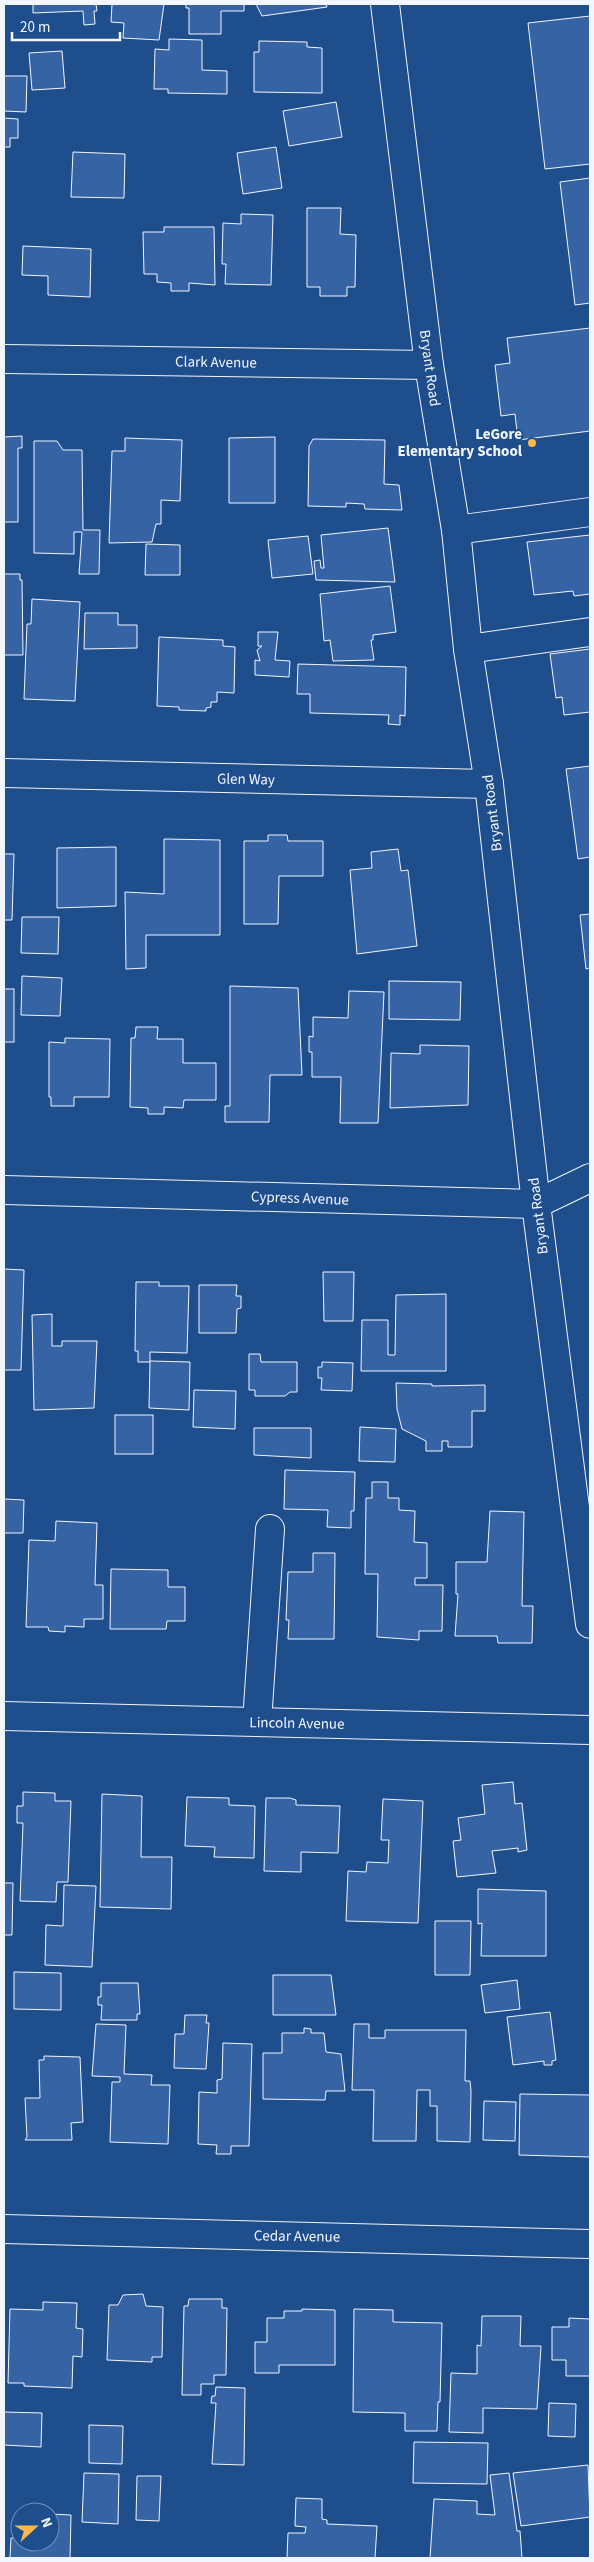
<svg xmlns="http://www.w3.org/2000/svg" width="594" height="2562" viewBox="0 0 594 2562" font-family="'Source Sans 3',sans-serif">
	<rect width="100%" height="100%" fill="#1f4e8c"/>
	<g fill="#3563a3" stroke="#f2f6ff">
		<path d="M 33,4 L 96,4 L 97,11 L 94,11 L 95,24 L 84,25 L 83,11 L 33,13 Z"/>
		<path d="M 112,4 L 164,4 L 159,40 L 123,38 L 124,23 L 111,22 Z"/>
		<path d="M 186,4 L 244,4 L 244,11 L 221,11 L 221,34 L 189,34 L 189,8 L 186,8 Z"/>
		<path d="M 256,4 L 326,4 L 327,7 L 262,16 Z"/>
		<path d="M 590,16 L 590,164 L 545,169 L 528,23 Z"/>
		<path d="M 169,39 L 202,40 L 202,70 L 227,71 L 227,94 L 168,93 L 168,89 L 154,89 L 155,49 L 169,50 Z"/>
		<path d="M 259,41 L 307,42 L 307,47 L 322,48 L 322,93 L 254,92 L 254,52 L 259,52 Z"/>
		<path d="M 62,51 L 65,88 L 32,90 L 29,53 Z"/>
		<path d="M 4,76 L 27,76 L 26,112 L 4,111 Z"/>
		<path d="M 336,102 L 342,137 L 289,146 L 283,111 Z"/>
		<path d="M 4,118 L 18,119 L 18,138 L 10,138 L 10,147 L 4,147 Z"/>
		<path d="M 276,147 L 282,188 L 243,194 L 237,153 Z"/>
		<path d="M 73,152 L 125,154 L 124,198 L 71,197 Z"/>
		<path d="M 590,178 L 590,303 L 575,305 L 560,182 Z"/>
		<path d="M 307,208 L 341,208 L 340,234 L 356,235 L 355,287 L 347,287 L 347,296 L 320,296 L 320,287 L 307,287 Z"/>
		<path d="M 241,214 L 273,215 L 271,285 L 225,284 L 226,264 L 222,264 L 223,223 L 241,224 Z"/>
		<path d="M 164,227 L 214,227 L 215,285 L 189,283 L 189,291 L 171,291 L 171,283 L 157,282 L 157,274 L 144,274 L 143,232 L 164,232 Z"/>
		<path d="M 23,246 L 91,249 L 90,297 L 48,295 L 48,276 L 22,275 Z"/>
		<path d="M 590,328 L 590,431 L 518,440 L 515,414 L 501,416 L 495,365 L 510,363 L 507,338 Z"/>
		<path d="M 22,436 L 22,448 L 18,448 L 18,522 L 4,522 L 4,437 Z"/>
		<path d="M 275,437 L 275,503 L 229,503 L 229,438 Z"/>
		<path d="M 125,438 L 182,440 L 180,501 L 161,500 L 161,524 L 156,524 L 152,542 L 109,543 L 112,451 L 125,451 Z"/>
		<path d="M 313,439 L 385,440 L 384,484 L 399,485 L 402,510 L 365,509 L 364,504 L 346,503 L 346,507 L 308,506 L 309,446 Z"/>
		<path d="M 34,441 L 57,441 L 63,450 L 82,450 L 83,530 L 100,530 L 99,574 L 79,574 L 82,532 L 74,532 L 74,554 L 34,553 Z"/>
		<path d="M 388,528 L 395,582 L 316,580 L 314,561 L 320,560 L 321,568 L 324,568 L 321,535 Z"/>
		<path d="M 590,535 L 590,594 L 574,596 L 573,591 L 534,595 L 527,542 Z"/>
		<path d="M 308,536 L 313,574 L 272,578 L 268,540 Z"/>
		<path d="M 146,544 L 180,545 L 180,575 L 145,575 Z"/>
		<path d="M 4,574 L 20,574 L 20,580 L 22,580 L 23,655 L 4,655 Z"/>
		<path d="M 390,586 L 396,632 L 373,635 L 373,640 L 371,640 L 374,660 L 333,661 L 330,640 L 324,641 L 320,594 Z"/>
		<path d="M 32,599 L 80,602 L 75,701 L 24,699 L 27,624 L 31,624 Z"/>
		<path d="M 85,613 L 118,613 L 118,625 L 137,625 L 137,648 L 84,649 Z"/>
		<path d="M 258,632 L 278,632 L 275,660 L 290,661 L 289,677 L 255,675 L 255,660 L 260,661 L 257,650 L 262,646 L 258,646 Z"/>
		<path d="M 159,637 L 223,640 L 223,646 L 235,647 L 234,693 L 217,692 L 217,702 L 211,702 L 211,707 L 206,708 L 206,711 L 179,710 L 179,707 L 157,706 Z"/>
		<path d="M 590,649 L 590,712 L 564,715 L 562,697 L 556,698 L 550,654 Z"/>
		<path d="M 298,664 L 406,667 L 405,716 L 400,715 L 400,725 L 388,724 L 389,715 L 310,713 L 310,694 L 297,694 Z"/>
		<path d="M 590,766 L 590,857 L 578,859 L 566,769 Z"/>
		<path d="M 268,835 L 287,835 L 288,841 L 323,841 L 323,876 L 279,876 L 278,924 L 244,924 L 244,841 L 268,841 Z"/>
		<path d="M 164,839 L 220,840 L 220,935 L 146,935 L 146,968 L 126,969 L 125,892 L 164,894 Z"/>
		<path d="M 116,847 L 116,906 L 57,908 L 57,848 Z"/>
		<path d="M 398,849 L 401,871 L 408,870 L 417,946 L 357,954 L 350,870 L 372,868 L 371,852 Z"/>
		<path d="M 4,854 L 14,854 L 12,920 L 4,920 Z"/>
		<path d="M 590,914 L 590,968 L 586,969 L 580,915 Z"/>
		<path d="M 22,917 L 59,917 L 58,954 L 21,953 Z"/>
		<path d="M 22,976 L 62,978 L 60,1016 L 21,1015 Z"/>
		<path d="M 389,981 L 461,982 L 460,1020 L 389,1019 Z"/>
		<path d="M 230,986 L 298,988 L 302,1075 L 270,1075 L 269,1122 L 225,1122 L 225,1106 L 230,1106 Z"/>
		<rect x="4" y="989" width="10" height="53"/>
		<path d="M 349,991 L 384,992 L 378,1123 L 340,1123 L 341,1077 L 312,1077 L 312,1052 L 309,1052 L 309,1036 L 313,1037 L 313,1017 L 348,1018 Z"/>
		<path d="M 136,1027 L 158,1027 L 157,1039 L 183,1039 L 183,1063 L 216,1063 L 216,1100 L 184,1100 L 183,1108 L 164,1107 L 164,1114 L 148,1114 L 148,1108 L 130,1107 L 131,1038 L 135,1038 Z"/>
		<path d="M 65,1038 L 110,1039 L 109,1097 L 74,1097 L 74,1106 L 51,1106 L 51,1097 L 49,1097 L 49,1042 L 65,1043 Z"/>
		<path d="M 420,1045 L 469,1046 L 468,1105 L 390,1108 L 391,1053 L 420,1054 Z"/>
		<path d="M 4,1269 L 24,1270 L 21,1370 L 4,1370 Z"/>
		<path d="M 323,1272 L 354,1272 L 353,1321 L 324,1321 Z"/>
		<path d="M 136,1282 L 159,1282 L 159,1286 L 189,1286 L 187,1353 L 150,1352 L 150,1362 L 138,1362 L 138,1351 L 135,1351 Z"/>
		<path d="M 199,1285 L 237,1285 L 236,1296 L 241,1296 L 241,1308 L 237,1309 L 236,1333 L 199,1333 Z"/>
		<path d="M 446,1294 L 446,1371 L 361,1371 L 362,1320 L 388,1320 L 388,1355 L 395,1355 L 396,1295 Z"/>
		<path d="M 52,1314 L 52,1346 L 62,1346 L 62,1341 L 97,1341 L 94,1408 L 34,1410 L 32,1315 Z"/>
		<path d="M 249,1354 L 260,1354 L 261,1362 L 297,1362 L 297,1392 L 290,1392 L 285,1396 L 255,1396 L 255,1390 L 249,1390 Z"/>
		<path d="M 150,1361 L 190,1362 L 189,1410 L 149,1408 Z"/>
		<path d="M 322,1362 L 353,1363 L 352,1391 L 321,1390 L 322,1378 L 318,1378 L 318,1367 L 322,1367 Z"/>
		<path d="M 396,1383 L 432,1384 L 432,1386 L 485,1385 L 485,1411 L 472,1411 L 472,1447 L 448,1447 L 448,1441 L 442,1441 L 442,1451 L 426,1451 L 426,1441 L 402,1429 L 397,1409 Z"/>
		<path d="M 194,1390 L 236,1391 L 235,1429 L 193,1427 Z"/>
		<rect x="115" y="1415" width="38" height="39"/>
		<path d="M 360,1427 L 396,1429 L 395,1462 L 359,1461 Z"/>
		<path d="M 254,1428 L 311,1428 L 311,1458 L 254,1455 Z"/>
		<path d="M 285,1470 L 355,1472 L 354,1511 L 351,1511 L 351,1528 L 327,1527 L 328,1510 L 284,1509 Z"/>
		<path d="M 372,1482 L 388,1482 L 388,1498 L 399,1498 L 399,1510 L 415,1511 L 414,1542 L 427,1543 L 427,1578 L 415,1578 L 415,1585 L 443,1585 L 442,1631 L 419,1631 L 419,1640 L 377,1637 L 378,1574 L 365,1574 L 366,1498 L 372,1498 Z"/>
		<path d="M 4,1499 L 24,1500 L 23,1533 L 4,1533 Z"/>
		<path d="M 490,1511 L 524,1512 L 522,1606 L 533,1606 L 532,1643 L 498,1643 L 497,1636 L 455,1636 L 458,1594 L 456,1594 L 456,1562 L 487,1562 Z"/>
		<path d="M 56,1521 L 97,1523 L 95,1585 L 103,1585 L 103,1619 L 84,1619 L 84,1627 L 65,1626 L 65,1632 L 49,1631 L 48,1627 L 26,1627 L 29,1540 L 55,1541 Z"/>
		<path d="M 313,1553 L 335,1553 L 334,1639 L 288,1639 L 289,1620 L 286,1620 L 288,1572 L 313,1572 Z"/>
		<path d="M 111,1569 L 168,1570 L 168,1587 L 185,1587 L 185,1621 L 167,1621 L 166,1629 L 110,1629 Z"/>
		<path d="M 513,1782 L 515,1804 L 522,1803 L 527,1850 L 518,1852 L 518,1848 L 492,1851 L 496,1873 L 457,1877 L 453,1841 L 461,1840 L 458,1818 L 485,1814 L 482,1785 Z"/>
		<path d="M 23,1792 L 55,1793 L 55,1801 L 71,1801 L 68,1882 L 57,1882 L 56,1902 L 20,1901 L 23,1823 L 17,1823 L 17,1806 L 23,1806 Z"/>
		<path d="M 102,1794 L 142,1796 L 141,1857 L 172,1857 L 171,1909 L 100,1907 Z"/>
		<path d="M 187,1797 L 229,1798 L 229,1805 L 255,1806 L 254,1858 L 214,1857 L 215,1847 L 185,1846 Z"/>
		<path d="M 266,1798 L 290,1798 L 296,1800 L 296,1805 L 340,1806 L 338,1853 L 301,1852 L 301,1872 L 264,1871 Z"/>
		<path d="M 383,1799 L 423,1801 L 418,1923 L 346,1921 L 348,1871 L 366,1872 L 367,1862 L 388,1863 L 389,1840 L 381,1840 Z"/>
		<path d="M 4,1883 L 13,1883 L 12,1935 L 4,1935 Z"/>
		<path d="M 64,1885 L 96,1886 L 92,1967 L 45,1965 L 46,1925 L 63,1926 Z"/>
		<path d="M 478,1889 L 546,1891 L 546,1956 L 481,1956 L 482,1923 L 478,1924 Z"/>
		<path d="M 435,1921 L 471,1921 L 470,1975 L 435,1975 Z"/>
		<path d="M 14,1972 L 61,1973 L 61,2010 L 14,2009 Z"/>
		<path d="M 273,1975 L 331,1975 L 336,2015 L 273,2015 Z"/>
		<path d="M 517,1980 L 520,2009 L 485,2013 L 481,1985 Z"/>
		<path d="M 101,1983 L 138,1983 L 140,2014 L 137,2014 L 137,2020 L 101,2020 L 102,2005 L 98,2005 L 98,1997 L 101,1997 Z"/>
		<path d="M 550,2012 L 556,2060 L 552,2061 L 552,2065 L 544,2065 L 544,2061 L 513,2065 L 507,2017 Z"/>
		<path d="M 185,2015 L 207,2015 L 206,2023 L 209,2023 L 206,2069 L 174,2068 L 175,2034 L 184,2034 Z"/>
		<path d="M 96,2024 L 126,2025 L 124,2074 L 152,2075 L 151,2085 L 170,2085 L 168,2144 L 110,2142 L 112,2082 L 120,2082 L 120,2077 L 92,2076 Z"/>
		<path d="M 354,2024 L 369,2024 L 369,2038 L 385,2038 L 385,2030 L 466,2030 L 465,2081 L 470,2081 L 471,2091 L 470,2142 L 437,2141 L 437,2106 L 430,2106 L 430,2090 L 417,2090 L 416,2141 L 373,2141 L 374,2090 L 352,2090 Z"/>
		<path d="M 304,2028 L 311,2029 L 311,2033 L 324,2033 L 326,2052 L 341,2054 L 345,2091 L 326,2091 L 325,2100 L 263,2099 L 263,2053 L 282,2053 L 282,2033 L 304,2033 Z"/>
		<path d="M 223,2043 L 252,2044 L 249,2146 L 231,2146 L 231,2154 L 216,2154 L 217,2145 L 198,2144 L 199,2092 L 217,2093 L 217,2080 L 222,2079 Z"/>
		<path d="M 44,2056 L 80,2057 L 83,2122 L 71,2123 L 72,2140 L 25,2140 L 27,2137 L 25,2098 L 40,2098 L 39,2060 L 44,2060 Z"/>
		<path d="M 520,2094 L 590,2095 L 590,2157 L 519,2155 Z"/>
		<path d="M 484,2101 L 516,2102 L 515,2141 L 483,2140 Z"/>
		<path d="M 143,2294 L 146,2306 L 163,2307 L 162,2357 L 152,2357 L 152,2362 L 107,2360 L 109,2305 L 118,2305 L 123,2295 Z"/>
		<path d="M 189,2299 L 222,2299 L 222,2308 L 227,2308 L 226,2375 L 214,2375 L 214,2384 L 201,2384 L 201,2395 L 182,2395 L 184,2306 L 188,2306 Z"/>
		<path d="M 43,2302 L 77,2303 L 76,2328 L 83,2329 L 82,2357 L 73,2356 L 72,2388 L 24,2386 L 24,2383 L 8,2383 L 10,2309 L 43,2310 Z"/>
		<path d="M 302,2309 L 335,2310 L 335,2365 L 279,2365 L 279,2373 L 255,2373 L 255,2342 L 267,2342 L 267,2318 L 284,2318 L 284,2311 L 302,2311 Z"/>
		<path d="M 354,2309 L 393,2310 L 393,2322 L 442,2323 L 440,2402 L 438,2402 L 437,2431 L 405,2431 L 405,2413 L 353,2412 Z"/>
		<path d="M 482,2316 L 521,2316 L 520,2346 L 541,2346 L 537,2409 L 483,2408 L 483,2433 L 449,2432 L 451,2373 L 477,2374 L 477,2345 L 481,2346 Z"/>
		<path d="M 569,2318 L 590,2319 L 590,2376 L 566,2376 L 566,2360 L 552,2360 L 552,2327 L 569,2327 Z"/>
		<path d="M 216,2387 L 245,2388 L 244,2465 L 212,2464 L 216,2403 L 211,2403 L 212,2396 L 215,2396 Z"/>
		<path d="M 549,2403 L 576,2404 L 575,2437 L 548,2436 Z"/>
		<path d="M 4,2412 L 42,2413 L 41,2447 L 4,2445 Z"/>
		<path d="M 89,2425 L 123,2426 L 122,2464 L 89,2463 Z"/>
		<path d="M 414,2442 L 488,2443 L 487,2484 L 413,2483 Z"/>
		<path d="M 588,2465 L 590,2517 L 521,2526 L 513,2473 Z"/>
		<path d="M 84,2473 L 119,2474 L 118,2524 L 82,2522 Z"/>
		<path d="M 509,2473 L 517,2531 L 520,2531 L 522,2558 L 430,2558 L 434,2499 L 477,2501 L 477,2514 L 495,2515 L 490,2475 Z"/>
		<path d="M 137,2476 L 161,2476 L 159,2521 L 136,2520 Z"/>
		<path d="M 296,2498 L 322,2499 L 322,2519 L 327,2520 L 327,2524 L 377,2526 L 375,2558 L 287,2558 L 288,2533 L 305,2533 L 306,2527 L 295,2526 Z"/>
		<path d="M 50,2514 L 71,2515 L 70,2558 L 10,2558 L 11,2538 L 20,2538 L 20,2542 L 50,2542 Z"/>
	</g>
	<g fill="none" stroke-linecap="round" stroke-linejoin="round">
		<g stroke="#f2f6ff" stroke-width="30">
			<g id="minor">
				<path d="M 385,4 L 429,365 L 456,530 L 468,649 L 489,784 L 536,1204 L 590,1624"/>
				<path d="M 4,359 L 429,365"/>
				<path d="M 456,530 L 590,512"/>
				<path d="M 468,649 L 590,632"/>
				<path d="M 4,773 L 489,784"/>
				<path d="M 4,1190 L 536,1204 L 590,1178"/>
				<path d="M 4,1716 L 590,1730"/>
				<path d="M 257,1722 L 270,1529"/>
				<path d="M 4,2229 L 590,2244"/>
			</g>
		</g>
		<use href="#minor" stroke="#1f4e8c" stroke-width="28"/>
	</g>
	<circle fill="#ffb74d" stroke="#1f4e8c" stroke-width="2" cx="532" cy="443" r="5"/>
	<g text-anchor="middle" stroke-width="4" stroke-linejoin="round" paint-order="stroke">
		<g font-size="15" fill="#f2f6ff" stroke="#1f4e8c">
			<text transform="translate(216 362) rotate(1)" y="5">Clark Avenue</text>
			<text transform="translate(430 368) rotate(82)" y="5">Bryant Road</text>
			<text transform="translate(246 779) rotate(1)" y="5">Glen Way</text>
			<text transform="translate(492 813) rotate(-97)" y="5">Bryant Road</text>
			<text transform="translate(300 1198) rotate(2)" y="5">Cypress Avenue</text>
			<text transform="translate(538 1216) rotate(-97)" y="5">Bryant Road</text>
			<text transform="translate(297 1723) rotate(1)" y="5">Lincoln Avenue</text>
			<text transform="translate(297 2236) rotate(1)" y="5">Cedar Avenue</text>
		</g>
		<g font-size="15" font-weight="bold" fill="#f2f6ff" stroke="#1f4e8c" text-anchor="end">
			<text x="522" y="439">LeGore<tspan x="522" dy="17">Elementary School</tspan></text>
		</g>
	</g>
	<rect width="594" height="2562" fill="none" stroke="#f2f6ff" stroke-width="10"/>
	<g transform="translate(35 2527) rotate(69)"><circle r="24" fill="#1f4e8c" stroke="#7391ba"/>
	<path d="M0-4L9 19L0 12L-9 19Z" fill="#ffb74d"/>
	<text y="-8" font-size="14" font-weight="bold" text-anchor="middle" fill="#f2f6ff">N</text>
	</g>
	<path d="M12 32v8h108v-8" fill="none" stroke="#f2f6ff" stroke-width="2.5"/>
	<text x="20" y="32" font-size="15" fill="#f2f6ff" stroke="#1f4e8c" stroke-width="4" paint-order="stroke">20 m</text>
</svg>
